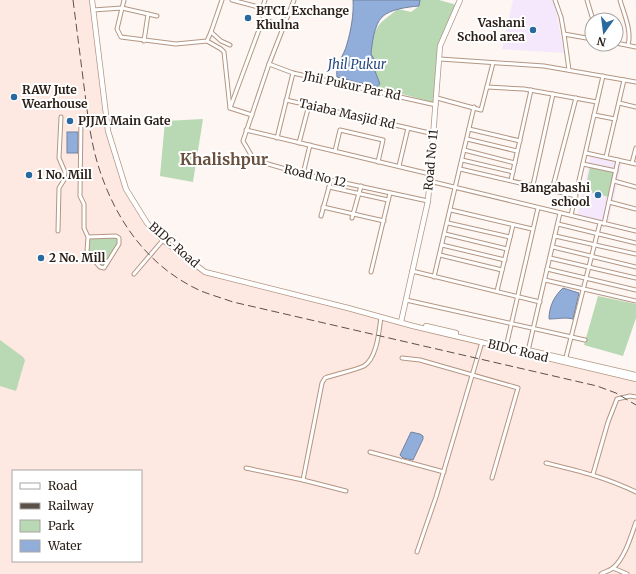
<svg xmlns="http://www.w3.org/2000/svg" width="636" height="574" viewBox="0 0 636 574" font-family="Merriweather,serif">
	<rect width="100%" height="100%" fill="#fdf6f2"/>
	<path fill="#fde9e2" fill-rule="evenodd" d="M 0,0 L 92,0 L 114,162 L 125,192 L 143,222 L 163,242 L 207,275 L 224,280 L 636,379 L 636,574 L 0,574 ZM 13,471 L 141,471 L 141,561 L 13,561 Z"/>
	<g fill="#f5e8fc">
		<path d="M 513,0 L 554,0 L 564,53 L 502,49 Z"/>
		<path d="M 591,155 L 622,162 L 608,223 L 577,216 Z"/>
	</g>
	<g fill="#b9d8b4">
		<path d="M 420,0 L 439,0 L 457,5 L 440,46 L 436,103 L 376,87 L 380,84 L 375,71 L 374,59 L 371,54 C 374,26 376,26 398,9 L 411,12 L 419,6 Z"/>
		<path d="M 203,119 L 193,182 L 160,176 L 165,121 Z"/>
		<path d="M 590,167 L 614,172 L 609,197 L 585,191 Z"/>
		<path d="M 116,236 L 120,241 L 103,268 L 88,253 L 88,237 Z"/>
		<path d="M 598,296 L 636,304 L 636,318 L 623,356 L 584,345 Z"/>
		<path d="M 0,340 L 23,357 L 25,360 L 16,391 L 0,386 Z"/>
	</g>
	<g fill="#91add9" stroke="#72829f">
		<path d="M 353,0 L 420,0 L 419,6 C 408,7 390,9 382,17 C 374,25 372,44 371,54 L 374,59 L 375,71 L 380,84 L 376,87 L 337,77 C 335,64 344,56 347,44 C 351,30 354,14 353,0 Z"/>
		<rect x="67" y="132" width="11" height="21"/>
		<path d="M 563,288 L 579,293 L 573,319 C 565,317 558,319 549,319 C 549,307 554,296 563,288 Z"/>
		<path d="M 411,432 L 420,434 L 423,436 L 423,439 L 413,460 L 403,458 L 400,455 Z"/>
	</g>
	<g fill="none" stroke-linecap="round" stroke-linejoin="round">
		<g stroke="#b49682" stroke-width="5">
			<g id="street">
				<path d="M 124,0 L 117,29 L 121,37 L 176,44 L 207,41 L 211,32 L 222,0"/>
				<path d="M 232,0 L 262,8"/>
				<path d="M 265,0 C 257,22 266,19 283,27"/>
				<path d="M 294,0 L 269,64 L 243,141 L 254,160 L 303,174 L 428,201"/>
				<path d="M 555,0 L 561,17 L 564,34 L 592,39"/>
				<path d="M 587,0 L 593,20"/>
				<path d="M 620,0 C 624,14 632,31 628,45"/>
				<path d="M 93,10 L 122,8 L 157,16"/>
				<path d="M 211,32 L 221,41 L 230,45"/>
				<path d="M 564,34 L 569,70"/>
				<path d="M 144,41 L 148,14"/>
				<path d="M 207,41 L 221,49 L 224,52 L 230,108"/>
				<path d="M 616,43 L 636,47"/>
				<path d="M 440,59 L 544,66 L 636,82"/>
				<path d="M 269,64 L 293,73 L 436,105"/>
				<path d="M 487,87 L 524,89 L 597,102"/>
				<path d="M 437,98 L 481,110 L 493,63"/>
				<path d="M 286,100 L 434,134"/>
				<path d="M 619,103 L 636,107"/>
				<path d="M 252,115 L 230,108 L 263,19"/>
				<path d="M 594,115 L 615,119"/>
				<path d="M 81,118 L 80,196 L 84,204 L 84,228 L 88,237 L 87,252 L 100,267 L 104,268 L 119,244 L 119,238 L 116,236 L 88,237"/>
				<path d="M 469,129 L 520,141"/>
				<path d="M 246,130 L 430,174"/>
				<path d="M 277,138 L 293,73"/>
				<path d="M 467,139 L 517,151"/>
				<path d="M 299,143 L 309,105"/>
				<path d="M 464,150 L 515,163"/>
				<path d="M 335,151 L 340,130 L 383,140 L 378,162"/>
				<path d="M 586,153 L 636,164"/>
				<path d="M 606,157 L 624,80"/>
				<path d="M 462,160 L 513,172"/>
				<path d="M 632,163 L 636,148"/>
				<path d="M 583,164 L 616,171"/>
				<path d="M 399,166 L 408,128"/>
				<path d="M 460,169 L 576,196"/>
				<path d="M 303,174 L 310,145"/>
				<path d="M 511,180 L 531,90"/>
				<path d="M 429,181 L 636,231"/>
				<path d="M 614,181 L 636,187"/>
				<path d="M 533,185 L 553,94"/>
				<path d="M 329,187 L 388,200"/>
				<path d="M 552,190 L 576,98"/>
				<path d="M 609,202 L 636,209"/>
				<path d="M 323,207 L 384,221"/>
				<path d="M 451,210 L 532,229"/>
				<path d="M 571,215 L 603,76"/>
				<path d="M 321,216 L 331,180"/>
				<path d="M 352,218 L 361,186"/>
				<path d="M 448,223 L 510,237"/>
				<path d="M 558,224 L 636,243"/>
				<path d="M 604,224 L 618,160"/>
				<path d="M 58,231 L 59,188 L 64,180 L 65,172 L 59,158 L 61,117"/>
				<path d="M 445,234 L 507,249"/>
				<path d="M 555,236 L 636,254"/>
				<path d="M 442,245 L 505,260"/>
				<path d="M 553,247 L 636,267"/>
				<path d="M 440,255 L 502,270"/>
				<path d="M 550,258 L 636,278"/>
				<path d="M 547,269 L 636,290"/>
				<path d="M 412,271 L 540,302"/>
				<path d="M 371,272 L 390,193"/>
				<path d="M 134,274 L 163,240"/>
				<path d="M 434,277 L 474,107"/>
				<path d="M 545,280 L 636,301"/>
				<path d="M 497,291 L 513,225"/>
				<path d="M 406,300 L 585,340"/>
				<path d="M 506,347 L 538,208"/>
				<path d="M 528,351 L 560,213"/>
				<path d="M 402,358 L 420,360 L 518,388 L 492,478"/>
				<path d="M 565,361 L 600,223"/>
				<path d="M 370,452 L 444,472"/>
				<path d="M 546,463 C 579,471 605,477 636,492"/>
				<path d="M 246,468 L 303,480 L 346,491"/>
				<path d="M 593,474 L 608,422 L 617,399 L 630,396 L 636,397"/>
				<path d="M 303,480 L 322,383 L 325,378 C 336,374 353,371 364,366 C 377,358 379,331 381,317"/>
				<path d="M 417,552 L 436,497 L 482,342"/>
				<path d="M 613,568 L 627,574"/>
				<path d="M 601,574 C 604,572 609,571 613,568 C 625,558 631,536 636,522"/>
			</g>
		</g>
		<g stroke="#b49682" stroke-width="6">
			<g id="secondary">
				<path d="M 92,0 L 108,131 L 126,189 L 147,223 L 163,240 L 205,272 L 348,308 L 413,326 L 636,379"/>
				<path d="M 401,322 L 428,201 L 440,46 L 460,0"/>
				<path d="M 426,326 L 456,333"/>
				<path d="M 523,349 L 636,375"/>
			</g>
		</g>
		<use href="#street" stroke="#fff" stroke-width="3"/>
		<use href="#secondary" stroke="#fff" stroke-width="4.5"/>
		<path stroke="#5b504a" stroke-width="1" stroke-dasharray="8 4" stroke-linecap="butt" d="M 73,0 C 77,31 81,62 85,94 C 88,118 91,142 98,165 C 115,220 148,267 201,291 C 211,295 222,298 233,302 L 597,386 L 616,393 L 636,405"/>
	</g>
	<g fill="#286a9f" stroke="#fff" stroke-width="1.5">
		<circle cx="248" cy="18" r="4"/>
		<circle cx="533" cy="30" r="4"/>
		<circle cx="14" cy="97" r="4"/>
		<circle cx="70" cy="121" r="4"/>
		<circle cx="29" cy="175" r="4"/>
		<circle cx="598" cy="195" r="4"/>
		<circle cx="41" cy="258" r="4"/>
	</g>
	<g text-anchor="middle" stroke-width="4" stroke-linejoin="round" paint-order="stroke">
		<g font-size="12" font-weight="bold" fill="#2a1e17" stroke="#fff" text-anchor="start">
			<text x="256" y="15">BTCL Exchange<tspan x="256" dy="14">Khulna</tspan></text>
			<text x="525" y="27" text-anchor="end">Vashani<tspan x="525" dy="14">School area</tspan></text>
			<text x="22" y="94">RAW Jute<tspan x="22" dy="14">Wearhouse</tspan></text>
			<text x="78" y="125">PJJM Main Gate</text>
			<text x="37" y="179">1 No. Mill</text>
			<text x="590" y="192" text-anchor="end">Bangabashi<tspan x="590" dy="14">school</tspan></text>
			<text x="49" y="262">2 No. Mill</text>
		</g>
		<g font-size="12" fill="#2a1e17" stroke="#fff">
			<text transform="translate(352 86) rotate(12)" y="4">Jhil Pukur Par Rd</text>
			<text transform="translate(347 114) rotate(13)" y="4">Taiaba Masjid Rd</text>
			<text transform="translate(431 160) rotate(-85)" y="4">Road No 11</text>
			<text transform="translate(315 176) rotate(13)" y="4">Road No 12</text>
			<text transform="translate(174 245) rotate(41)" y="4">BIDC Road</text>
			<text transform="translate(518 351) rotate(14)" y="4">BIDC Road</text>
		</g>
		<g font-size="13" font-style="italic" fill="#274a81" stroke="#fff">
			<text x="357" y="69">Jhil Pukur</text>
		</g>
		<g font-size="16" font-weight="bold" fill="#694f3d" stroke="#fff">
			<text x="224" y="165">Khalishpur</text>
		</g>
	</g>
	<rect x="12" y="470" width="130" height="92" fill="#ffffff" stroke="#aaa5a2"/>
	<rect x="20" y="483" width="20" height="6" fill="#ffffff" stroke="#aaa5a2"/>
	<text x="48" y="490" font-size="12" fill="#2a1e17">Road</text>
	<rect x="20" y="503" width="20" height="6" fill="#5b504a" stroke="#aaa5a2"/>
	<text x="48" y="510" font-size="12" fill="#2a1e17">Railway</text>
	<rect x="20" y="520" width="20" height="12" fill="#b9d8b4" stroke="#aaa5a2"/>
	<text x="48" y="530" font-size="12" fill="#2a1e17">Park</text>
	<rect x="20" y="540" width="20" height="12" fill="#91add9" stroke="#aaa5a2"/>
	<text x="48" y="550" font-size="12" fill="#2a1e17">Water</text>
	<g transform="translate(604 32) rotate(194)"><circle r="19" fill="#ffffff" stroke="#aaa5a2"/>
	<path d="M0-3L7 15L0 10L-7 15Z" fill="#286a9f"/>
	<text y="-6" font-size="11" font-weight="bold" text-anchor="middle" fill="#2a1e17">N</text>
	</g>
</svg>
